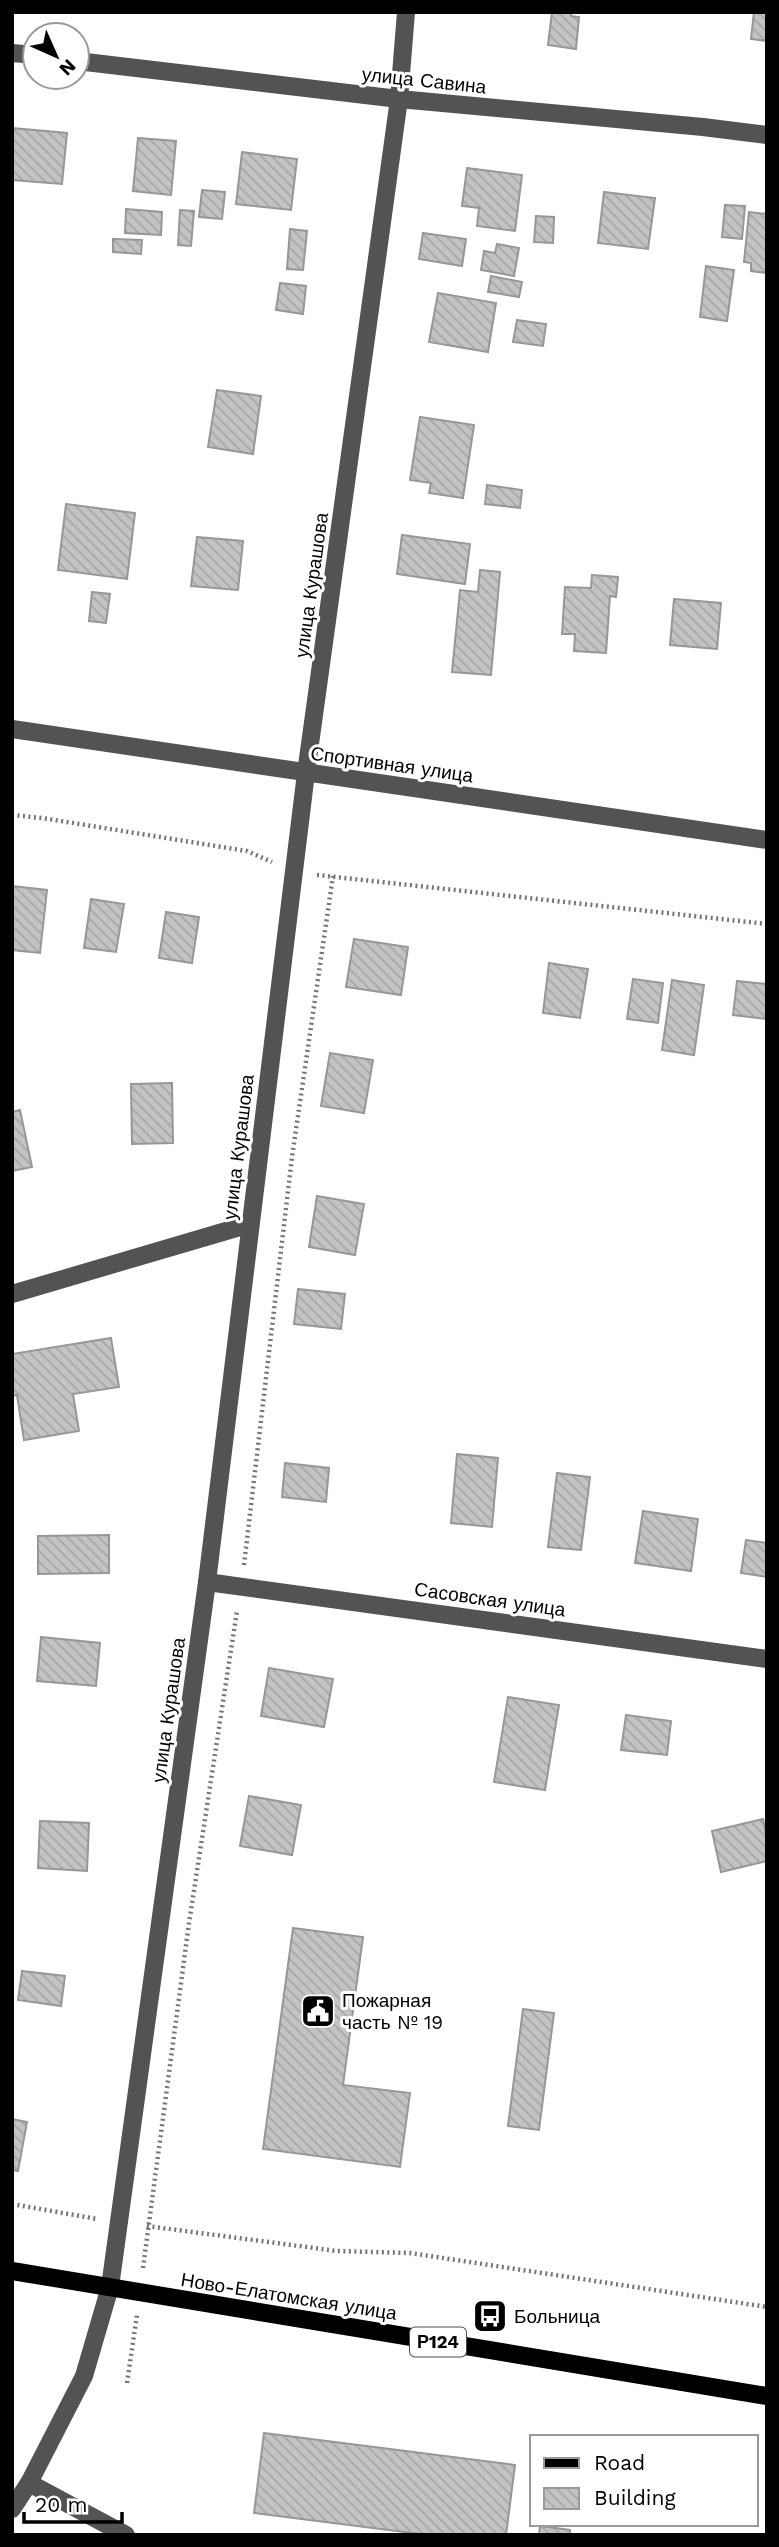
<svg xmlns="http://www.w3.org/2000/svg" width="779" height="2547" viewBox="0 0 779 2547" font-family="'Work Sans',sans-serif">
	<defs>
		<pattern id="building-back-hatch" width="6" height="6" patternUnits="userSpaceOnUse" patternTransform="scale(1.75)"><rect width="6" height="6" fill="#c3c3c3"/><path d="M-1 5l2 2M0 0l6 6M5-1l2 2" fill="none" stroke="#a6a6a6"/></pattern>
	</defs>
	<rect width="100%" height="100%" fill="#fff"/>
	<g fill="url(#building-back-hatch)" stroke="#979797" stroke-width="2">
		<path d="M 552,12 L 571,12 L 571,16 L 579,17 L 576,49 L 548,45 Z"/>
		<path d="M 754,12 L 767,12 L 767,41 L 751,39 Z"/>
		<path d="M 12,128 L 67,133 L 62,184 L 12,180 Z"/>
		<path d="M 138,138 L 176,141 L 171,195 L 133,191 Z"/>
		<path d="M 242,152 L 297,159 L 291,210 L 236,204 Z"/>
		<path d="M 467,168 L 522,175 L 515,231 L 477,226 L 479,208 L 462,206 Z"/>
		<path d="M 202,190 L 225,192 L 222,219 L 199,217 Z"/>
		<path d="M 604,192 L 655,198 L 648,249 L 598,243 Z"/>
		<path d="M 725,205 L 745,206 L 742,239 L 722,237 Z"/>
		<path d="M 126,209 L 162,212 L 161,235 L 125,233 Z"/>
		<path d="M 180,210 L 194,211 L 191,246 L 178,245 Z"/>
		<path d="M 749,212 L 767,214 L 767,273 L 751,271 L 751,263 L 744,262 Z"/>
		<path d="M 536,216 L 554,217 L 553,243 L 534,242 Z"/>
		<path d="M 290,229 L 307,231 L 303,270 L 287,269 Z"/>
		<path d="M 423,233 L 466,239 L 462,266 L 419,259 Z"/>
		<path d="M 113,239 L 142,240 L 141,254 L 113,252 Z"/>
		<path d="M 497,244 L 519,248 L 514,276 L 481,270 L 484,251 L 495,253 Z"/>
		<path d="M 706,266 L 734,270 L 727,321 L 700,317 Z"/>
		<path d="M 491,276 L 522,282 L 519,297 L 488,292 Z"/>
		<path d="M 280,283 L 306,286 L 303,314 L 276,310 Z"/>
		<path d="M 438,293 L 496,303 L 488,352 L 429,342 Z"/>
		<path d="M 517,320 L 546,324 L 543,346 L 513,342 Z"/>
		<path d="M 217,390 L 261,396 L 253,454 L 208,447 Z"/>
		<path d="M 420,417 L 474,425 L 463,498 L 429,493 L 431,483 L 410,480 Z"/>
		<path d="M 487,485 L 522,490 L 520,508 L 485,504 Z"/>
		<path d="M 66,504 L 135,513 L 127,579 L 58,570 Z"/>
		<path d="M 402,535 L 470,544 L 465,584 L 397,574 Z"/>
		<path d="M 197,537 L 243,541 L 238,590 L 191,586 Z"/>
		<path d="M 480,570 L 500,572 L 491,675 L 452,672 L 460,590 L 478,592 Z"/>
		<path d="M 592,575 L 618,577 L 616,597 L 610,596 L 606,653 L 574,651 L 575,634 L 562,634 L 565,587 L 591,588 Z"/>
		<path d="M 92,592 L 110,594 L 106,623 L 89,621 Z"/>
		<path d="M 674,599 L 721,603 L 717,649 L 670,645 Z"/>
		<path d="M 12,886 L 47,890 L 40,953 L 12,950 Z"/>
		<path d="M 91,899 L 124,904 L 116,952 L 84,948 Z"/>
		<path d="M 166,912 L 199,917 L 192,963 L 159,958 Z"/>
		<path d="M 354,939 L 408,947 L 401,995 L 346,987 Z"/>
		<path d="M 549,963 L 588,969 L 580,1018 L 543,1013 Z"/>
		<path d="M 633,979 L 663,983 L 658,1023 L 627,1019 Z"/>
		<path d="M 672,980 L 704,985 L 694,1055 L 662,1050 Z"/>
		<path d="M 737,981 L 767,984 L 767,1019 L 733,1015 Z"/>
		<path d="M 330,1053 L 373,1060 L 364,1113 L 321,1106 Z"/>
		<path d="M 172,1083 L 173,1143 L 132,1144 L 131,1084 Z"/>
		<path d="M 20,1110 L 32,1167 L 12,1171 L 12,1112 Z"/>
		<path d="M 317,1196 L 364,1204 L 355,1255 L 309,1247 Z"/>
		<path d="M 298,1289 L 345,1294 L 341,1329 L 294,1324 Z"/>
		<path d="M 111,1338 L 119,1387 L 73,1394 L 79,1431 L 24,1440 L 17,1395 L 12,1396 L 12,1354 Z"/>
		<path d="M 457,1454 L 498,1458 L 492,1527 L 451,1523 Z"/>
		<path d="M 285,1463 L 329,1468 L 326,1502 L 282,1497 Z"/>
		<path d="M 557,1473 L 590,1477 L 581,1550 L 548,1547 Z"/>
		<path d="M 643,1511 L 698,1519 L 691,1571 L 635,1563 Z"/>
		<path d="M 109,1535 L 109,1573 L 38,1574 L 38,1536 Z"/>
		<path d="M 746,1540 L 767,1543 L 767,1577 L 741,1573 Z"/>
		<path d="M 41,1637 L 100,1643 L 96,1686 L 37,1681 Z"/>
		<path d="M 269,1668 L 333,1679 L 324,1727 L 261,1716 Z"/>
		<path d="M 508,1697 L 559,1705 L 545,1790 L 494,1782 Z"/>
		<path d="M 626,1715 L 671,1721 L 667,1755 L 621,1750 Z"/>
		<path d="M 249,1796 L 301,1805 L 292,1855 L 240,1846 Z"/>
		<path d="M 763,1819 L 767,1838 L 767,1861 L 721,1872 L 712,1831 Z"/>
		<path d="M 40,1821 L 89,1823 L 87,1871 L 38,1868 Z"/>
		<path d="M 293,1928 L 363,1937 L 343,2085 L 410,2093 L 400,2167 L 263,2149 Z"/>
		<path d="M 22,1971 L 65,1976 L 61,2006 L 18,2000 Z"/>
		<path d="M 523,2009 L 554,2013 L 539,2130 L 508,2126 Z"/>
		<path d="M 12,2119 L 27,2122 L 18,2171 L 12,2170 Z"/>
		<path d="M 264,2433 L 515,2465 L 506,2535 L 428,2535 L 254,2513 Z"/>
		<path d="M 540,2526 L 570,2530 L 570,2535 L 539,2535 Z"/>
	</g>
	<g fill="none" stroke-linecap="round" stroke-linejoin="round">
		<g stroke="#757575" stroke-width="4.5" stroke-dasharray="2 3.5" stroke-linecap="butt">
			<path d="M 12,815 L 42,818 L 247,851 L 272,862"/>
			<path d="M 317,875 L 767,924"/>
			<path d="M 244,1565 L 292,1157 L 333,876"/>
			<path d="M 12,2204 L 97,2219"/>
			<path d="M 147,2226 L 337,2251 L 410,2253 L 767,2307"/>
			<path d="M 143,2268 L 189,1923 L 237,1611"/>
			<path d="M 127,2383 L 137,2315"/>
		</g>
		<g stroke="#535353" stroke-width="18">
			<path d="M 12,53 L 35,55"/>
			<path d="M 77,61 L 399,99 L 703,127 L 767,135"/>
			<path d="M 12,729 L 767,840"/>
			<path d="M 12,1294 L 250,1224"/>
			<path d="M 207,1582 L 767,1659"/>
			<path d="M 29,2483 L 126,2535"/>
			<path d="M 12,2509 L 29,2483 L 84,2376 L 110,2287 L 207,1582 L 306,773 L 399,99 L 406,12"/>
		</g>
		<path stroke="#000" stroke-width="18" d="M 12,2271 L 767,2396"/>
	</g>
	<defs>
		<g id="civic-square" transform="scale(1.75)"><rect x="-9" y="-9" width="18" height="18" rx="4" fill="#000" stroke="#fff"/><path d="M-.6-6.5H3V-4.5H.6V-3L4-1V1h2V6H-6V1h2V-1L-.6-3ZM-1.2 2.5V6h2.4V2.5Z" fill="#fff"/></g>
		<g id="bus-square" transform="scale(1.75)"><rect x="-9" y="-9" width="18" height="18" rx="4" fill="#000" stroke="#fff"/><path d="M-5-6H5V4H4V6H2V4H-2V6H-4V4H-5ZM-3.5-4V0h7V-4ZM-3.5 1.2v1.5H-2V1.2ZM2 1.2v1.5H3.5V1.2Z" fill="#fff"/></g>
	</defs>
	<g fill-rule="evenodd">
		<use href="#civic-square" x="318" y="2011"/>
		<use href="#bus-square" x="490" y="2316"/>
	</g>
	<g text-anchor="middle" stroke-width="6" stroke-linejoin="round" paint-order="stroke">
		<rect fill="#fff" stroke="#4c4c4c" stroke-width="2" x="410" y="2327.5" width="56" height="29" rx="5"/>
		<g font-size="18" font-weight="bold" fill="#000">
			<text x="438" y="2348">Р124</text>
		</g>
		<g font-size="19" fill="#000" stroke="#fff">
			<text transform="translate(424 80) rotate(6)" y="7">улица Савина</text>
			<text transform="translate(311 585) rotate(-82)" y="7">улица Курашова</text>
			<text transform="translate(392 764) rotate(8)" y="7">Спортивная улица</text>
			<text transform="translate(238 1147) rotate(-83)" y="7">улица Курашова</text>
			<text transform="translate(490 1599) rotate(8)" y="7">Сасовская улица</text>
			<text transform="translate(168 1710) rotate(-82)" y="7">улица Курашова</text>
			<text transform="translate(289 2296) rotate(9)" y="7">Ново-Елатомская улица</text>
		</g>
		<g font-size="19" fill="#000" stroke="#fff" text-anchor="start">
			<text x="342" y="2007">Пожарная<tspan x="342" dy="22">часть № 19</tspan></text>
			<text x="514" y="2323">Больница</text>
		</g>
	</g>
	<rect width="779" height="2547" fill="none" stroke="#000000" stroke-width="28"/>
	<rect x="530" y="2435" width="228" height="91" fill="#ffffff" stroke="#999999" stroke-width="2"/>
	<rect x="544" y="2458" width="35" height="10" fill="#000000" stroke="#999999" stroke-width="2"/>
	<text x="594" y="2470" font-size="21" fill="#000000">Road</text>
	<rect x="544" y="2488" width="35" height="21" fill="url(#building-back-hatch)" stroke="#999999" stroke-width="2"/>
	<text x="594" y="2505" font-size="21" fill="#000000">Building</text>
	<g transform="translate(56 56) rotate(135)"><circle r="33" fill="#ffffff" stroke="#999999" stroke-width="2"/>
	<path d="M0-5L12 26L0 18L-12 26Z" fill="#000000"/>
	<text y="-10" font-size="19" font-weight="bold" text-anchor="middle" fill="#000000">N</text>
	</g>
	<path d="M24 2512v10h98v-10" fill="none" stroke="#000000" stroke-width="3.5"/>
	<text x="35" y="2512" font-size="21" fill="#000000" stroke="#ffffff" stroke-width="5" paint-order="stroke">20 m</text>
</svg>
